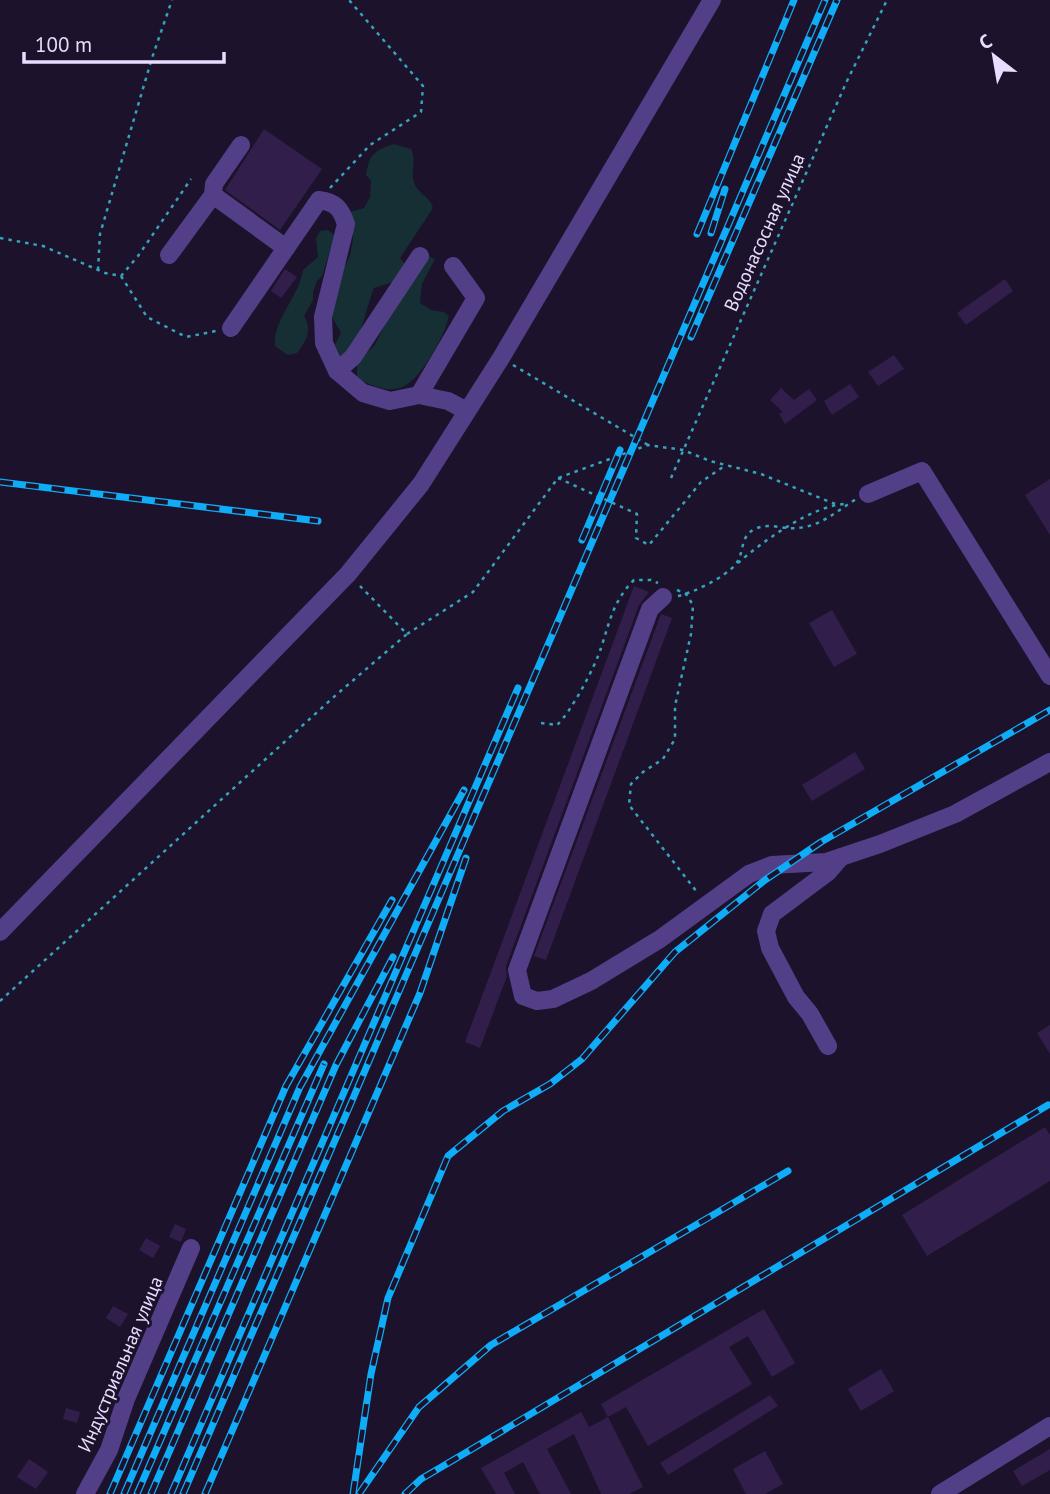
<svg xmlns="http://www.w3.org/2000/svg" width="1050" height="1494" viewBox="0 0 1050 1494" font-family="'PT Sans',sans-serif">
	<rect width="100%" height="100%" fill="#1c122b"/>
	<g fill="#152f35">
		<path d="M 394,144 L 411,149 C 417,160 410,170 414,182 C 417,194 430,196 433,208 L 400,258 L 406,265 L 393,282 L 374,288 C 364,312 363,342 341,357 L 335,345 L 341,333 L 332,317 L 337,282 L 350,256 L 353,239 L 349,212 L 364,208 L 370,197 L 371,181 L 366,175 C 370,153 374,151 394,144 Z"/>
		<path d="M 328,230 L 335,236 L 322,276 L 317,281 L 313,292 L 313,300 L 304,316 C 313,330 306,341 297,353 L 288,355 L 275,346 C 273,319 299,297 303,270 L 318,257 L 316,238 L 320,231 Z"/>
		<path d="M 428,256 L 435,259 L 422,284 L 420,303 L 431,310 L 444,312 L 449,316 C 445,335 420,382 400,388 C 383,392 371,385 357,378 L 357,361 L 374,346 L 401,294 Z"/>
	</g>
	<g fill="#321e4b">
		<path d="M 264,129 L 322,169 L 280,230 L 225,190 Z"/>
		<path d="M 285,269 L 297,277 L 281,298 L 271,291 Z"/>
		<path d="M 1005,279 L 1013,291 L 966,325 L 957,313 Z"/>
		<path d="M 894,355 L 904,369 L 878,386 L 868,372 Z"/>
		<path d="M 850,384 L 859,397 L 832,415 L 824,401 Z"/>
		<path d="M 781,388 L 794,400 L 809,389 L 817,400 L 785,424 L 779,414 L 783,412 L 770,400 Z"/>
		<path d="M 1050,479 L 1050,535 L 1025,495 Z"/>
		<path d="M 634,586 L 649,592 L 639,605 L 506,966 L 507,976 L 480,1048 L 465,1042 Z"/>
		<path d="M 832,610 L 857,654 L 834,667 L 809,623 Z"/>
		<path d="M 661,614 L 672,618 L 546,960 L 534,956 Z"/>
		<path d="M 855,752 L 865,769 L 812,801 L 802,785 Z"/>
		<path d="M 1050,1025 L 1050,1054 L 1037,1033 Z"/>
		<path d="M 1045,1127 L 1050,1135 L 1050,1181 L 927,1256 L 902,1215 Z"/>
		<path d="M 175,1224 L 186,1229 L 181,1242 L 169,1237 Z"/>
		<path d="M 146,1238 L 160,1246 L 153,1258 L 139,1250 Z"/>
		<path d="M 113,1306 L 128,1314 L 120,1327 L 106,1318 Z"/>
		<path d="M 764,1309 L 795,1363 L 772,1377 L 748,1336 L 729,1347 L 752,1384 L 648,1446 L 626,1407 L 608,1417 L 601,1404 Z"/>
		<path d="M 881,1369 L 894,1391 L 861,1411 L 848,1389 Z"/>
		<path d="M 770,1395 L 778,1406 L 668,1475 L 660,1463 Z"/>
		<path d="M 66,1408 L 80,1412 L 77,1423 L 63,1419 Z"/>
		<path d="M 581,1412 L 589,1427 L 608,1417 L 643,1487 L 629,1494 L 601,1494 L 574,1434 L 547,1449 L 571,1494 L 540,1494 L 523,1462 L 504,1473 L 515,1494 L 496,1494 L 481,1468 Z"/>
		<path d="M 1050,1449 L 1050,1470 L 1022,1486 L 1013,1471 Z"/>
		<path d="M 765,1451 L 783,1484 L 765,1494 L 746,1494 L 733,1469 Z"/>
		<path d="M 29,1459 L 48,1472 L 36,1489 L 17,1477 Z"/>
	</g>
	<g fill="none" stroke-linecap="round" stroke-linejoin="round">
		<g stroke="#35a4ba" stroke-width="2.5" stroke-dasharray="3.5 5" stroke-linecap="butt">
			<path d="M 330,188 L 370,145 L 421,112 L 423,86 L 349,0"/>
			<path d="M 0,238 L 43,246 L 105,273 L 121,276 L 138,256 L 191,179"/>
			<path d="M 98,270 L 100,234 L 152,58 L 172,0"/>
			<path d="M 121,276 L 147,317 L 186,337 L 216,331"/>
			<path d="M 513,365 L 648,445"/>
			<path d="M 558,478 L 637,514 L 636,538 L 649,545 L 701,482 L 726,465"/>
			<path d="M 671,478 L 846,83 L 887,0"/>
			<path d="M 738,563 C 763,541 814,504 847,504"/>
			<path d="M 677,590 L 686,594 L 693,605 L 691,634 L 675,706 L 675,739 L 663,759 L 643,772 L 631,784 L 629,805 L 697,892"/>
			<path d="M 678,596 C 693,593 725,577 735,565 C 745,554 739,536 755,529 C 768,522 785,530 798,528 C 821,526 837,511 856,499"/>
			<path d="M 407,634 L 473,592 L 558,478 L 648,445 L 683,450 L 710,461 L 761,474 L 835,504"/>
			<path d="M 541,723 L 557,725 C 571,712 595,667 601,648 C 610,621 613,601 634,580 L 651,580 L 658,583"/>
			<path d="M 0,1001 L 336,695 L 407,634 L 360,586"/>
		</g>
		<g stroke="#523f88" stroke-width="18">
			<path d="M 241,145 L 214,184 L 213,195 L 286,248"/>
			<path d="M 169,255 L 213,195"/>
			<path d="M 231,328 L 319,200 C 336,202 341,209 346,224 L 323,317 L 324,343 L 337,371 L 363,393 L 390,401 L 419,395 L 448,401 L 467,411"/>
			<path d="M 337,371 L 353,357 L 420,256"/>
			<path d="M 419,395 L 476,298 L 453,266"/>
			<path d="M 868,494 L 922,471 L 1050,676"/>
			<path d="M 663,597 L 650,609 L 517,970 L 523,996 L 537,1001 L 553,999 L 591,981 L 660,939 L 749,874 L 772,865 L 826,862 L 880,844 L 955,814 L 1050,762"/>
			<path d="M 0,932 L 348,574 L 421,484 L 501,358 L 712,0"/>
			<path d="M 828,1046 L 810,1014 L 796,997 L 770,948 L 766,931 L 772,914 L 828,872 L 841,857"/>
			<path d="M 85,1494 L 109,1450 L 126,1399 L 191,1248"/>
			<path d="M 940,1494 L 1050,1426"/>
		</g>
		<g stroke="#0facf8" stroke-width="7">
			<g id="rail">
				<path d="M 711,233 L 725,189"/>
				<path d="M 697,234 L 794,0"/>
				<path d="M 691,337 L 837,0"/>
				<path d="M 0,482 L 318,521"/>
				<path d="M 582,540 L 620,450"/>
				<path d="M 110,1494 L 286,1086 L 392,900"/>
				<path d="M 124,1494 L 300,1087 L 464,790"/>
				<path d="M 137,1494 L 324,1064"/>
				<path d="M 151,1494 L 336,1065 L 393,957"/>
				<path d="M 171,1494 L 518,688"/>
				<path d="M 183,1494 L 825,0"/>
				<path d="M 205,1494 L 420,993 L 466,858"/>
				<path d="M 353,1494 L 371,1374 L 388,1298 L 448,1156 L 503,1111 L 550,1084 L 582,1059 L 675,952 L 765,880 L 821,842 L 1050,710"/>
				<path d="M 359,1494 L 419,1407 L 491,1345 L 788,1171"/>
				<path d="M 405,1494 L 421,1479 L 472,1449 L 1048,1105"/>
			</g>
		</g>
		<use href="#rail" stroke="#1c122b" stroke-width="4.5" stroke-dasharray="13" stroke-linecap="butt"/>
	</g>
	<g text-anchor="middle" stroke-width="6" stroke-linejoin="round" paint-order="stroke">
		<g font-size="19" fill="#e8ddfe" stroke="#1c122b">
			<text transform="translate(764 232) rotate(-66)" y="7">Водонасосная улица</text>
			<text transform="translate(120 1364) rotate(-67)" y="7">Индустриальная улица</text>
		</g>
	</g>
	<g transform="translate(994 56) rotate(329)" stroke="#1c122b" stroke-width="5" paint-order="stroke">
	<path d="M0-5L12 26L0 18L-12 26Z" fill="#e8ddfe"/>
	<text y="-10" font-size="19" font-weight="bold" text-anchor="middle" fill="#e8ddfe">С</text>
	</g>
	<path d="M24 52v10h200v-10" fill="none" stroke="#e8ddfe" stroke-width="3.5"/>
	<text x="35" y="52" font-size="21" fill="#e8ddfe" stroke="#1c122b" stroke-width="5" paint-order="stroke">100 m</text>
</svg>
